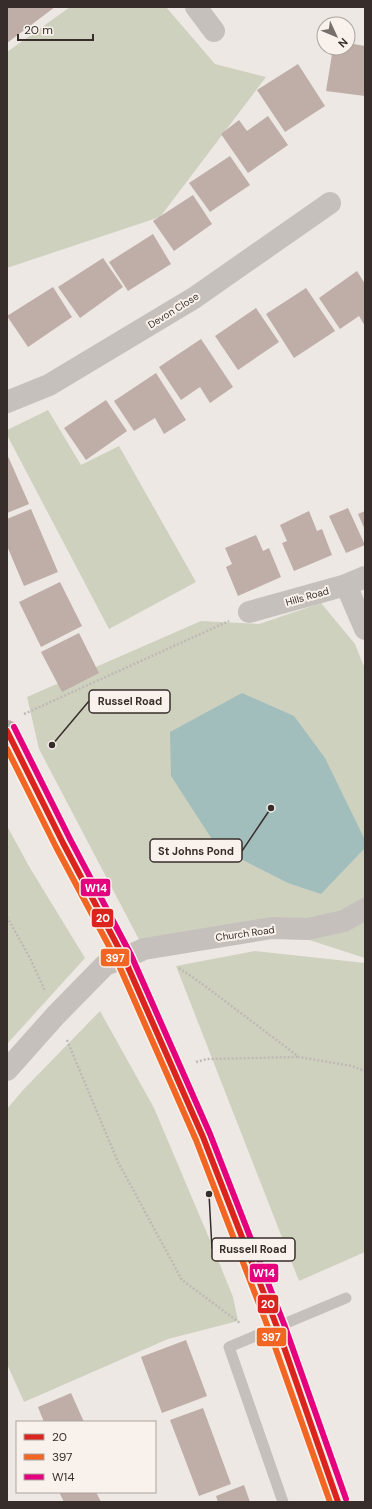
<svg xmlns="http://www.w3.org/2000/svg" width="372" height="1509" viewBox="0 0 372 1509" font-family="'DM Sans',sans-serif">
	<rect width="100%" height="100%" fill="#ede8e4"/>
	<g fill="#cfd1bf">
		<path d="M 70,7 L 166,7 L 215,64 L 266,77 L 160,217 L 7,268 L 7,52 Z"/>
		<path d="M 48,410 L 81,465 L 119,446 L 196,582 L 109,629 L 7,435 L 7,430 Z"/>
		<path d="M 321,603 L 355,644 L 365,669 L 365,958 L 272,928 L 144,949 L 39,749 L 27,697 L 201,621 L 259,624 Z"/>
		<path d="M 7,826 L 30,868 L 85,958 L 7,1044 Z"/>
		<path d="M 255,951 L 365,963 L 365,1252 L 299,1281 L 176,966 Z"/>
		<path d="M 100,1011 L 154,1108 L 212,1245 L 233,1297 L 238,1321 L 168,1339 L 24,1402 L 7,1364 L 7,1109 L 23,1090 Z"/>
	</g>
	<path fill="#a1bebc" d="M 242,693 L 294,716 L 325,758 L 365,840 L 365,848 L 321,894 L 288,883 L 217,847 L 171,776 L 170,732 Z"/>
	<g fill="#bfada7">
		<path d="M 7,7 L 55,7 L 7,43 Z"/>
		<path d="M 348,43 L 365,46 L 365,96 L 326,91 L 333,48 L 348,48 Z"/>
		<path d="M 298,64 L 325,106 L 285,132 L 257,90 Z"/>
		<path d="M 268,116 L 288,145 L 248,173 L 221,134 L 239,120 L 247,131 Z"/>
		<path d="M 230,156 L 250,185 L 210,212 L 189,183 Z"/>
		<path d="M 193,195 L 212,224 L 174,251 L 153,221 Z"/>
		<path d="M 153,234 L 171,264 L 128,291 L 109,262 Z"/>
		<path d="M 103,258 L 123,287 L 80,318 L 58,287 Z"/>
		<path d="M 357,271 L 365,284 L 365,326 L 359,316 L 340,329 L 319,298 Z"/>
		<path d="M 53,287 L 72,317 L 28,347 L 7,316 Z"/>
		<path d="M 306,288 L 335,331 L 294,358 L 266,314 Z"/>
		<path d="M 256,308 L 279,342 L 238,370 L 215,336 Z"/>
		<path d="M 201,339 L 233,387 L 210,403 L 200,387 L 181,400 L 159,367 Z"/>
		<path d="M 156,373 L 186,420 L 164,434 L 155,418 L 134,431 L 114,401 Z"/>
		<path d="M 106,400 L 127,431 L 86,460 L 64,428 Z"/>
		<path d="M 7,454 L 29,504 L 7,513 Z"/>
		<path d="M 348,508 L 365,545 L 346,553 L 329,516 Z"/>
		<path d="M 31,509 L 58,572 L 24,586 L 7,546 L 7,519 Z"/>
		<path d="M 309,511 L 317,531 L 322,529 L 332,555 L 294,571 L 282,543 L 287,541 L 280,525 Z"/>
		<path d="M 365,511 L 365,530 L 358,514 Z"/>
		<path d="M 256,535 L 263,551 L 269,548 L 281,577 L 238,596 L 226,567 L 232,564 L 225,548 Z"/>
		<path d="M 60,582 L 82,626 L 41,647 L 19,602 Z"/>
		<path d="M 79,633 L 99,673 L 62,692 L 41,652 Z"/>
		<path d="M 186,1340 L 207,1396 L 162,1413 L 141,1357 Z"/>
		<path d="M 71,1393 L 84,1422 L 44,1422 L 38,1407 Z"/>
		<path d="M 203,1408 L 231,1484 L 199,1496 L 170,1420 Z"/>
		<path d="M 244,1485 L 250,1502 L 218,1502 L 216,1496 Z"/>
		<path d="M 59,1492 L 96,1492 L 101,1502 L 64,1502 Z"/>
	</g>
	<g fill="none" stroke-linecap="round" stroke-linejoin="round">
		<g stroke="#bfb9b5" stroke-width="2.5" stroke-dasharray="2 2" stroke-linecap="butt">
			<path d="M 24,714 L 229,621"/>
			<path d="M 7,917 L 30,958 L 45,991"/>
			<path d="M 179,968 L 201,983 L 299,1057 L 352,1066 L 365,1071"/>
			<path d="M 67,1040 L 118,1162 L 182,1280 L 240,1323"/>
			<path d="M 196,1062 L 207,1059 L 298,1057"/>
		</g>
		<path stroke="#c6c0bc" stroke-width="11" d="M 283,1502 L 229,1347 L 346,1298"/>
		<g stroke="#c6c0bc" stroke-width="22">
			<path d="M 196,7 L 214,31"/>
			<path d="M 7,402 L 49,385 L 194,298 L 330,203"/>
			<path d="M 346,585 L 365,629"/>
			<path d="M 249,612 L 346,585 L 365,577"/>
			<path d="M 7,1070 L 56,1015 L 105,965 L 124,958"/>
		</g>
		<path stroke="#c6c0bc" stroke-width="22" d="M 124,958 L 144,949 L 272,928 L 308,929 L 344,921 L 365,909"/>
		<path stroke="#b5afab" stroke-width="22" d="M 7,731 L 63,843 L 124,958 L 203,1137 L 277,1327 L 338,1502"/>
		<g stroke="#f9f2ec" stroke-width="9">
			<path id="bus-1" d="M 7,731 L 63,843 L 124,958 L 203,1137 L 277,1327 L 338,1502"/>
		</g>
		<g stroke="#f9f2ec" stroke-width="9">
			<path id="bus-2" d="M 7,749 L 56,847 L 117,961 L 196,1140 L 269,1330 L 330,1502"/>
		</g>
		<g stroke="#f9f2ec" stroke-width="9">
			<path id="bus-3" d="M 14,727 L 70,839 L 131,955 L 210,1134 L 284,1324 L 346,1499"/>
		</g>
		<use href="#bus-1" stroke="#dc241f" stroke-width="6"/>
		<use href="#bus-2" stroke="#f26522" stroke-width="6"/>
		<use href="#bus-3" stroke="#e5007d" stroke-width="6"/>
	</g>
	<g text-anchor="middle" stroke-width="4" stroke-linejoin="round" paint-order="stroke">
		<g font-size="10" fill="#372e2b" stroke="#f9f2ec">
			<text transform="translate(173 310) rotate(-32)" y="4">Devon Close</text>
			<text transform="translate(307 596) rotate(-16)" y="4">Hills Road</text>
			<text transform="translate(245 933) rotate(-8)" y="4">Church Road</text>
		</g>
	</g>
	<path fill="none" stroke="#372e2b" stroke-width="1.5" d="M52 745L89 701M271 808L242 851M209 1194L212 1249"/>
	<g fill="#372e2b" stroke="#f9f2ec" stroke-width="1.5">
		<circle cx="52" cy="745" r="4"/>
		<circle cx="271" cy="808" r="4"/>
		<circle cx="209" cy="1194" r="4"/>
	</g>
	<g fill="#f9f2ec" stroke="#372e2b" stroke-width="1.5">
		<rect x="89" y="690" width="81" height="23" rx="4"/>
		<rect x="150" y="839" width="92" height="23" rx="4"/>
		<rect x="212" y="1238" width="83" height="23" rx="4"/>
	</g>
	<g font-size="11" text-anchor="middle" font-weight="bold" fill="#372e2b">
		<text x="130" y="705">Russel Road</text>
		<text x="196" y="855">St Johns Pond</text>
		<text x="253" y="1253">Russell Road</text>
	</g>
	<g stroke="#f9f2ec" stroke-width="1.5">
		<rect x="80" y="878" width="31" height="19" rx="4" fill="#e5007d"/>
		<rect x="91" y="908" width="23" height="20" rx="4" fill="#dc241f"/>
		<rect x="100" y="948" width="30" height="19" rx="4" fill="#f26522"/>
		<rect x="249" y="1263" width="30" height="20" rx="4" fill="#e5007d"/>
		<rect x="257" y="1294" width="22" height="20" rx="4" fill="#dc241f"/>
		<rect x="256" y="1327" width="31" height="20" rx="4" fill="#f26522"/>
	</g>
	<g font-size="11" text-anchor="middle" font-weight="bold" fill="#fff">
		<text x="96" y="892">W14</text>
		<text x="103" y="922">20</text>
		<text x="115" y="962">397</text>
		<text x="264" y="1277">W14</text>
		<text x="268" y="1308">20</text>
		<text x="271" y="1341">397</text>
	</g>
	<rect width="372" height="1509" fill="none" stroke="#372e2b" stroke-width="16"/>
	<rect x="16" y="1421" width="140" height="72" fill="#f9f2ec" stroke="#aba49f"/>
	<rect x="24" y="1434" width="20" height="6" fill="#dc241f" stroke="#aba49f"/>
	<text x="52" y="1441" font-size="12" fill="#372e2b">20</text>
	<rect x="24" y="1454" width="20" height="6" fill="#f26522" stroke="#aba49f"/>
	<text x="52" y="1461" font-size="12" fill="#372e2b">397</text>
	<rect x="24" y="1474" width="20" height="6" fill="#e5007d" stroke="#aba49f"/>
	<text x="52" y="1481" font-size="12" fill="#372e2b">W14</text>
	<g transform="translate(336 36) rotate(134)"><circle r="19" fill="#f9f2ec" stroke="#aba49f"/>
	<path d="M0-3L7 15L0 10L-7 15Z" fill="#776f6c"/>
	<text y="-6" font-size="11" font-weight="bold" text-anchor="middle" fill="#372e2b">N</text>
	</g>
	<path d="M18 34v6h75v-6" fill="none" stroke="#372e2b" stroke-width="2"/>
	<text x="24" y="34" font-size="12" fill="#372e2b" stroke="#f9f2ec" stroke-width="3" paint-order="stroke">20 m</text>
</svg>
